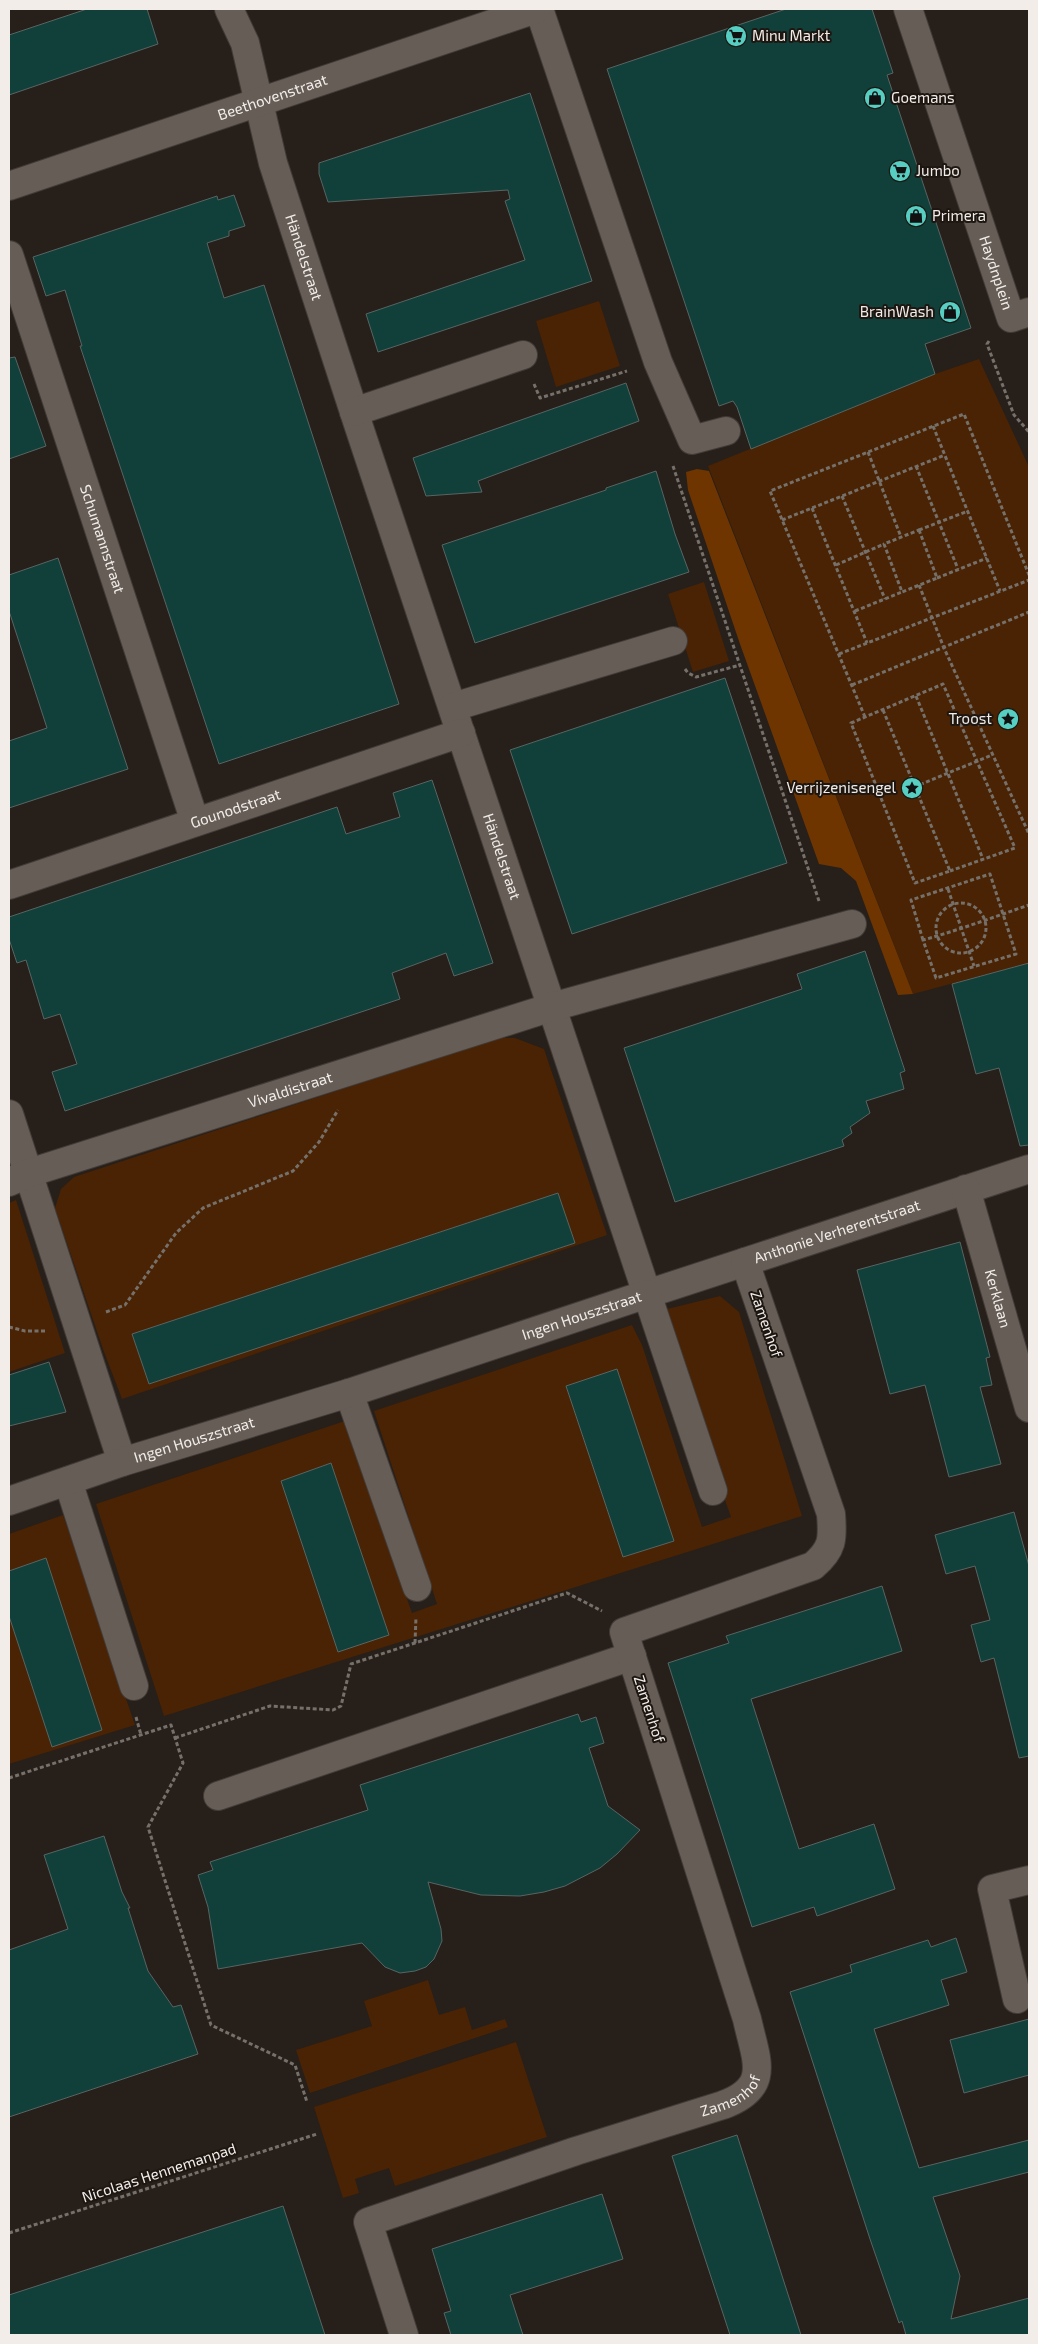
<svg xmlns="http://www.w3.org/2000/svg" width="1038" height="2344" viewBox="0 0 1038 2344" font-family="'Exo 2',sans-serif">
	<rect width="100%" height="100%" fill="#271f1a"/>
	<g fill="#492303">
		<path d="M 599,301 L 620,366 L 556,387 L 536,321 Z"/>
		<path d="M 979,359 L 1029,467 L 1029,963 L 913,994 L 708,466 L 935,374 Z"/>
		<path d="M 704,582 L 729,661 L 693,672 L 668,594 Z"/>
		<path d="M 498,1038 L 515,1038 L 544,1049 L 607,1235 L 122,1399 L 104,1352 L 55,1208 L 61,1189 L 74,1177 Z"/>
		<path d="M 16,1200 L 65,1353 L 9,1372 L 9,1203 Z"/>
		<path d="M 720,1296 L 739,1312 L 802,1516 L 164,1716 L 96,1504 L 345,1421 L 412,1613 L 437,1604 L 374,1411 L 632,1325 L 642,1345 L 702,1527 L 731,1517 L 667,1338 L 663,1310 Z"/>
		<path d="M 63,1515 L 135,1725 L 9,1764 L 9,1534 Z"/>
		<path d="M 428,1980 L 439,2015 L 465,2007 L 472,2030 L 505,2019 L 508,2027 L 310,2093 L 296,2050 L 372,2026 L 364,2001 Z"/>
		<path d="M 516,2042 L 547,2137 L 395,2186 L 389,2168 L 355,2179 L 359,2193 L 343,2198 L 314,2107 Z"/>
	</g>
	<path fill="#6e3500" d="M 697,469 L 709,471 L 913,994 L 898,995 L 856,881 L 841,868 L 819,864 L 740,644 L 688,490 L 686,472 Z"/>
	<g fill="#11403b" stroke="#586462">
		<path d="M 87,9 L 147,9 L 158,44 L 9,95 L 9,35 Z"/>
		<path d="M 786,9 L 872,9 L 893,73 L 887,75 L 971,328 L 925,344 L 935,374 L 751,449 L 737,407 L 733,401 L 719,406 L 607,69 Z"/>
		<path d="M 530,93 L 592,281 L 378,352 L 366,314 L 525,260 L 505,201 L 510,199 L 508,190 L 328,202 L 319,174 L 319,163 Z"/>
		<path d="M 234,195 L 245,226 L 229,231 L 229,236 L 207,243 L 224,298 L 264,285 L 399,704 L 219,764 L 80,346 L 82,346 L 65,290 L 46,296 L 33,257 L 217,196 L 218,200 Z"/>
		<path d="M 15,357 L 46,446 L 9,459 L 9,358 Z"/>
		<path d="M 626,383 L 639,421 L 478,481 L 482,492 L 426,496 L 413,458 Z"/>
		<path d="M 656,471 L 675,534 L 689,572 L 475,643 L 442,545 L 606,490 L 606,488 Z"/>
		<path d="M 58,558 L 128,769 L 9,808 L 9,741 L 47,728 L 9,611 L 9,575 Z"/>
		<path d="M 725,678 L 787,863 L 572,934 L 510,750 Z"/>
		<path d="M 432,780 L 493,963 L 454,976 L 446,953 L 392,973 L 400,999 L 65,1111 L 52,1072 L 77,1064 L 60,1014 L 44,1019 L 26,960 L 17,963 L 9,939 L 9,917 L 337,807 L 346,834 L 400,817 L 393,793 Z"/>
		<path d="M 865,951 L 905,1071 L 900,1073 L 904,1089 L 866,1101 L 870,1113 L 850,1127 L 852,1133 L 842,1140 L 844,1146 L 675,1202 L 624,1048 L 802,989 L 797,974 Z"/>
		<path d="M 1029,963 L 1029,1145 L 1020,1146 L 999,1068 L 976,1074 L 952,984 Z"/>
		<path d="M 558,1193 L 575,1243 L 149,1384 L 132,1334 Z"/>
		<path d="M 960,1242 L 990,1357 L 986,1358 L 992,1385 L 980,1387 L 1001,1464 L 949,1477 L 925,1385 L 890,1394 L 857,1270 Z"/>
		<path d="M 49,1362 L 66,1412 L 9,1426 L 9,1375 Z"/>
		<path d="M 617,1369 L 674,1541 L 623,1557 L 566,1386 Z"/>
		<path d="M 331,1463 L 389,1635 L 338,1652 L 281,1481 Z"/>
		<path d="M 1014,1512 L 1029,1566 L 1029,1756 L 1019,1758 L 994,1658 L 981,1662 L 971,1625 L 990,1620 L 975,1566 L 946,1574 L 935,1535 Z"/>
		<path d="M 46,1558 L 102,1730 L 52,1747 L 9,1616 L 9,1571 Z"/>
		<path d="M 882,1586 L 902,1651 L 751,1699 L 799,1849 L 874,1824 L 895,1889 L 817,1916 L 814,1907 L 752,1927 L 668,1663 L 729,1643 L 726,1636 Z"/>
		<path d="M 578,1714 L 581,1722 L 596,1717 L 604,1743 L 589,1748 L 608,1806 L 640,1830 L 617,1854 L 600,1868 L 565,1886 L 544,1892 L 520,1896 L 481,1895 L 428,1882 L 441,1929 L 442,1941 L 434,1959 L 426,1967 L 415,1971 L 400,1973 L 385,1967 L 362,1943 L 218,1969 L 208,1907 L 198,1875 L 213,1870 L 210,1862 L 368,1810 L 360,1785 Z"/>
		<path d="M 104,1836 L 122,1892 L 130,1908 L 128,1908 L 148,1971 L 173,2007 L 181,2005 L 198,2054 L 9,2117 L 9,1950 L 68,1929 L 44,1855 Z"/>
		<path d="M 956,1938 L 967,1972 L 941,1980 L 949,2005 L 874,2029 L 919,2168 L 1029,2140 L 1029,2172 L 933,2197 L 960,2276 L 951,2319 L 1029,2298 L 1029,2335 L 906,2335 L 902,2321 L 899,2323 L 870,2239 L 790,1992 L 852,1972 L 850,1965 L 928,1940 L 931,1947 Z"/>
		<path d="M 1029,2019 L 1029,2075 L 964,2093 L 950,2040 Z"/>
		<path d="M 737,2135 L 801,2335 L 730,2335 L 695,2228 L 672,2156 Z"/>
		<path d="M 602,2194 L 623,2259 L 510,2295 L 523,2335 L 451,2335 L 444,2313 L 451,2311 L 432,2249 Z"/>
		<path d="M 283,2206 L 325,2335 L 9,2335 L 9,2295 Z"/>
	</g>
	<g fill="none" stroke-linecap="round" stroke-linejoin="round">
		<g stroke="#423b37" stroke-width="30">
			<g id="minor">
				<path id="s1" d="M 229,9 L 245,43 L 273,163 L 354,412 L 647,1294 L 1029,1169"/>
				<path d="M 539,9 L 658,362 L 692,440 L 726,431"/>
				<path id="s2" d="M 908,9 L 1011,318 L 1029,312"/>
				<path id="s3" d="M 9,186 L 536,9"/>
				<path id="s4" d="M 9,255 L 195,822"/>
				<path d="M 354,412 L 523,355"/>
				<path d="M 453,707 L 673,641"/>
				<path id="s5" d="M 9,885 L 461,733"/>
				<path d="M 9,1114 L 122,1462"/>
				<path id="s6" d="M 9,1182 L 29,1173 L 552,1007 L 852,924"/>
				<path id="s7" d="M 966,1189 L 1029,1408"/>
				<path d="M 349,1393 L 417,1587"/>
				<path d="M 68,1481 L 134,1686"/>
				<path id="s8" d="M 9,1501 L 122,1462 L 349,1393 L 647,1294 L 713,1491"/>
				<path d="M 218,1796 L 632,1656"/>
				<path d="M 1017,1999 L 992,1889 L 1029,1880"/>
				<path id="s9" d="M 404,2335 L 368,2222 L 576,2151 L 723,2105 C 772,2087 756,2060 747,2019 L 624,1632 L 813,1566 C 833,1549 833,1539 831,1514 L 745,1262"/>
			</g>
		</g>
		<g stroke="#76706b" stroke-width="3" stroke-dasharray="4 2.5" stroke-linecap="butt">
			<path d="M 989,341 L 987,344 L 1014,415 L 1029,432"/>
			<path d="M 534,384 L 540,398 L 627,371"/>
			<path d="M 933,426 L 1000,591"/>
			<path d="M 868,452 L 901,537"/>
			<path d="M 673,466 L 819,901"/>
			<path d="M 916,466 L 958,569"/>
			<path d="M 842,496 L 885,599"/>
			<path d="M 812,508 L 867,643"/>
			<path d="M 782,520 L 945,455"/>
			<path d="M 919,530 L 937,578 L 902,592 L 884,544 Z"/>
			<path d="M 919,530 L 968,511"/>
			<path d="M 836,565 L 884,544"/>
			<path d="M 937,578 L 987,558"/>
			<path d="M 919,585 L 944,648 L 1029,834"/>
			<path d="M 855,611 L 902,592"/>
			<path d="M 839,654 L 1029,580"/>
			<path d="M 685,669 L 688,673 L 696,677 L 740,665"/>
			<path d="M 852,685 L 1029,612"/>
			<path d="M 916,696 L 983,859"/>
			<path d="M 883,710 L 950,871 L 915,883 L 851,723 L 943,684 L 1015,848 L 950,871"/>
			<path d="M 865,717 L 770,491 L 964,414 L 1029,575"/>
			<path d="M 914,787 L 992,755"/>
			<path d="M 948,889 L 974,966"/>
			<circle cx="961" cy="928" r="25"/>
			<path d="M 923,940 L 911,900 L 990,874 L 1016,954 L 936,978 L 923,940 C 959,930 994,917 1029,905"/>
			<path d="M 106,1312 L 125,1305 L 176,1233 L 203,1208 L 293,1171 L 319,1142 L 338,1110"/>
			<path d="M 9,1327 L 25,1331 L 45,1331"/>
			<path d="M 415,1643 L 416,1617"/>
			<path d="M 136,1717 L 141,1735"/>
			<path d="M 175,1738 L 270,1706 L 333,1710 L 341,1706 L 351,1664 L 567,1593 L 602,1611"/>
			<path d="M 9,1778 L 171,1725 L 183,1763 L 148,1827 L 211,2025 L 295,2065 L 307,2102"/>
			<path d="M 9,2233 L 317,2134"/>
		</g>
		<use href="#minor" stroke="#665d57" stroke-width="28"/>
	</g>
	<defs>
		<g id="supermarket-disc" transform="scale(1.125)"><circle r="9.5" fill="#57cec2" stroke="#1d1611"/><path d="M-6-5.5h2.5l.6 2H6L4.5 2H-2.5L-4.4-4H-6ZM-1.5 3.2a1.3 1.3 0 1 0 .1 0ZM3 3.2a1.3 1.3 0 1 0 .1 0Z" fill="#111"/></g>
		<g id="shop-disc" transform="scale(1.125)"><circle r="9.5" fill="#57cec2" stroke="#1d1611"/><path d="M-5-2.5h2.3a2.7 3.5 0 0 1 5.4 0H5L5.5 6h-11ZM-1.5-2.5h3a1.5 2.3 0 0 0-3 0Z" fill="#111"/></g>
		<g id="sight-disc" transform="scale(1.125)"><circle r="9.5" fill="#57cec2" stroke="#1d1611"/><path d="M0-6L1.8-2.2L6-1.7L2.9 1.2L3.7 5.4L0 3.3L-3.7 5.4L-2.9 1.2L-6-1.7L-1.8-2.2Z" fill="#111"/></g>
	</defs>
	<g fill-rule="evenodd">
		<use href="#supermarket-disc" x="736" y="36"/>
		<use href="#shop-disc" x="875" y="98"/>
		<use href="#supermarket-disc" x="900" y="171"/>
		<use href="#shop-disc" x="916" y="216"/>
		<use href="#shop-disc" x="950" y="312"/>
		<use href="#sight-disc" x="1008" y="719"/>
		<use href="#sight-disc" x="912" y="788"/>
	</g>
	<g text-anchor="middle" stroke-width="4" stroke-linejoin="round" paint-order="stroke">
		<g font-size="15" fill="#f2ede9" stroke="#1d1611" text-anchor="start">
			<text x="752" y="41">Minu Markt</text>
			<text x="891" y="103">Goemans</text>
			<text x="916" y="176">Jumbo</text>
			<text x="932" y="221">Primera</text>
			<text x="934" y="317" text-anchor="end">BrainWash</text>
			<text x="992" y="724" text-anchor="end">Troost</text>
			<text x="896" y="793" text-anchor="end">Verrijzenisengel</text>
		</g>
		<g font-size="15" fill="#f2ede9" stroke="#1d1611">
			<text dy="5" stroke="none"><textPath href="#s3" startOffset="278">Beethovenstraat</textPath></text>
			<text dy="5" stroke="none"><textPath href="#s1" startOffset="260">Händelstraat</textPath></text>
			<text dy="5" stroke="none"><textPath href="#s2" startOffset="278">Haydnplein</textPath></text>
			<text dy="5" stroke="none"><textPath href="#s4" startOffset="299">Schumannstraat</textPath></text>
			<text dy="5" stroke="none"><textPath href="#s5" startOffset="239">Gounodstraat</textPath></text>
			<text dy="5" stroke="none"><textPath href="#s1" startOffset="891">Händelstraat</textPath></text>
			<text dy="5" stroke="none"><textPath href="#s6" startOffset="296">Vivaldistraat</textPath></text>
			<text dy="5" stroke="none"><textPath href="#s1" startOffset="1552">Anthonie Verherentstraat</textPath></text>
			<text dy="5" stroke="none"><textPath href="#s7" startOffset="114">Kerklaan</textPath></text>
			<text dy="5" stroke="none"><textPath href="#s8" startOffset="602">Ingen Houszstraat</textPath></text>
			<text transform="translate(766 1324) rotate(71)" y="5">Zamenhof</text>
			<text dy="5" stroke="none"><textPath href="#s8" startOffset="195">Ingen Houszstraat</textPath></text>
			<text transform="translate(649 1709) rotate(72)" y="5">Zamenhof</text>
			<text dy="5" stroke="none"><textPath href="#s9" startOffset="504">Zamenhof</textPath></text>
			<text transform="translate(159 2173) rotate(-18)" y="5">Nicolaas Hennemanpad</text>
		</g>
	</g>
	<rect width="1038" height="2344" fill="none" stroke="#f2ede9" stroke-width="20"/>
</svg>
